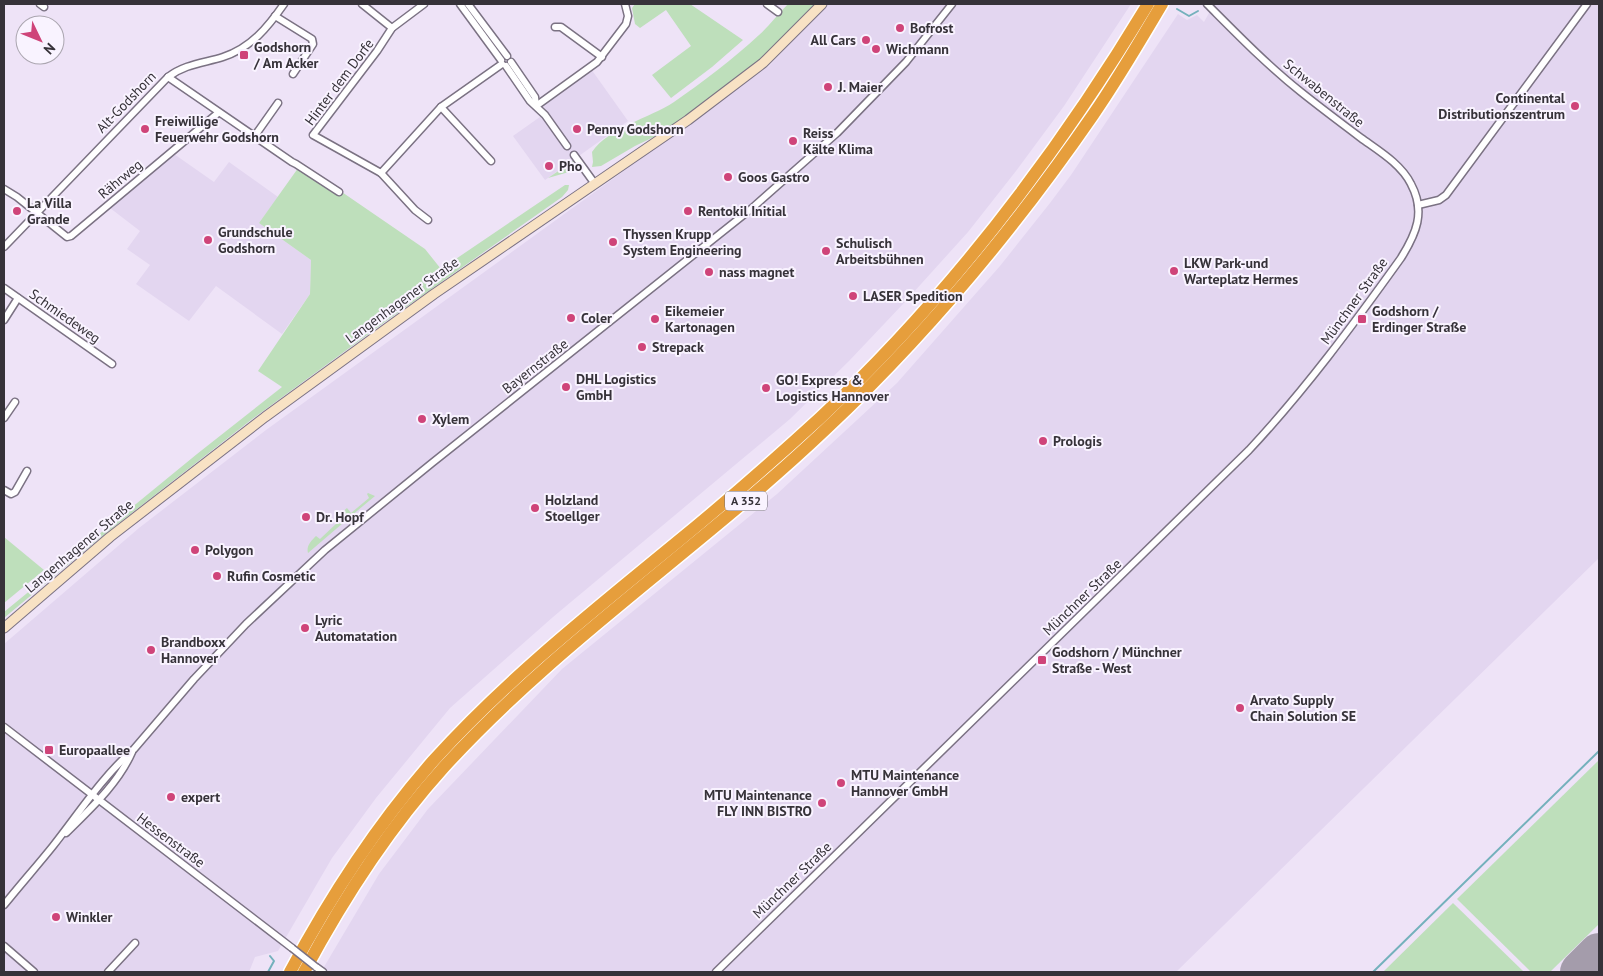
<svg xmlns="http://www.w3.org/2000/svg" width="1603" height="976" viewBox="0 0 1603 976" font-family="'PT Sans',sans-serif">
	<rect width="100%" height="100%" fill="#eee3f7"/>
	<g fill="#e3d6f0">
		<path d="M 827,4 L 1131,4 L 1064,106 L 1016,171 L 968,232 L 903,304 L 849,361 L 790,419 L 553,617 L 450,708 L 376,798 L 332,858 L 278,951 L 255,957 L 249,972 L 4,972 L 4,644 L 139,528 L 266,430 L 769,66 Z"/>
		<path d="M 1214,4 L 1599,4 L 1599,558 L 1176,972 L 321,972 L 379,874 L 428,809 L 562,669 L 777,494 L 897,383 L 1000,266 L 1050,203 L 1071,175 L 1178,14 L 1187,20 L 1197,15 L 1204,22 Z"/>
		<path d="M 591,69 L 628,121 L 545,180 L 513,136 L 547,112 L 542,104 Z"/>
		<path d="M 174,154 L 214,182 L 229,162 L 278,197 L 259,223 L 311,260 L 310,294 L 282,334 L 216,286 L 189,321 L 136,284 L 150,265 L 127,249 L 140,231 L 110,208 Z"/>
	</g>
	<g fill="#bedfbb">
		<path d="M 635,4 L 690,4 L 743,40 L 712,67 L 671,98 L 652,75 L 691,46 L 666,10 L 640,28 L 635,24 L 632,8 Z"/>
		<path d="M 788,4 L 819,4 L 762,59 L 662,133 L 635,146 L 601,166 L 592,167 L 593,162 L 592,152 C 609,127 650,118 674,102 C 703,82 733,59 759,35 C 769,26 778,14 788,4 Z"/>
		<path d="M 573,161 L 579,169 L 579,172 L 569,172 L 548,178 Z"/>
		<path d="M 301,164 L 425,249 L 441,269 L 565,185 L 569,185 L 568,190 L 562,197 L 389,319 L 251,420 L 101,537 L 4,618 L 4,612 L 197,454 L 282,387 L 258,371 L 310,294 L 311,260 L 259,223 Z"/>
		<path d="M 368,493 L 375,496 L 345,521 L 342,518 L 340,519 L 343,523 L 308,553 C 306,546 311,541 316,536 L 320,539 L 337,523 L 334,519 L 347,508 L 351,513 L 369,498 L 367,494 Z"/>
		<path d="M 4,537 L 44,570 L 4,603 Z"/>
		<path d="M 1599,760 L 1599,924 L 1550,972 L 1531,972 L 1457,899 Z"/>
		<path d="M 1453,903 L 1524,972 L 1383,972 Z"/>
	</g>
	<g fill="none" stroke-linecap="round" stroke-linejoin="round">
		<g stroke="#74b1bc" stroke-width="2">
			<path d="M 1177,9 L 1189,16 L 1198,11"/>
			<path d="M 268,972 L 274,961 L 270,956"/>
			<path d="M 1373,972 L 1599,751"/>
		</g>
		<path stroke="#a49cab" stroke-width="42" d="M 1581,972 L 1599,954"/>
		<g stroke="#7b7283" stroke-width="9">
			<g id="street">
				<path d="M 40,4 L 44,7"/>
				<path d="M 362,4 L 392,28"/>
				<path d="M 424,4 L 392,28 L 377,51 L 313,135 L 381,173 L 441,107 L 502,64"/>
				<path d="M 460,4 L 501,60"/>
				<path d="M 468,4 L 507,56"/>
				<path d="M 767,4 L 778,12"/>
				<path d="M 275,16 L 312,39 L 313,44 L 293,74"/>
				<path d="M 555,27 L 561,27 L 602,57"/>
				<path d="M 511,62 L 535,97 L 536,106"/>
				<path d="M 506,66 L 530,101 L 545,115 L 567,146"/>
				<path d="M 168,77 L 292,162 L 296,164 L 339,192"/>
				<path d="M 536,106 L 597,62 L 626,24 L 628,16 L 625,4"/>
				<path d="M 441,107 L 491,161"/>
				<path d="M 254,137 L 278,103"/>
				<path d="M 574,155 L 595,184"/>
				<path d="M 381,173 L 415,210 L 428,220"/>
				<path d="M 4,189 L 17,197 L 67,237 L 71,236 L 218,113"/>
				<path d="M 1418,205 L 1439,200 L 1446,195 L 1587,4"/>
				<path d="M 4,247 L 168,77 C 185,64 204,63 223,57 C 251,48 268,27 284,4"/>
				<path d="M 4,288 L 112,364"/>
				<path d="M 4,320 L 18,298"/>
				<path d="M 4,418 L 15,402"/>
				<path d="M 4,490 L 11,494 L 15,492 L 27,471"/>
				<path d="M 4,727 L 292,948"/>
				<path d="M 66,833 C 90,809 118,784 132,752"/>
				<path d="M 4,905 C 20,885 37,866 53,846 C 79,813 102,777 134,749 L 194,679 L 246,624 L 325,550 L 432,463 L 751,209 L 837,133 L 906,62 L 952,4"/>
				<path d="M 4,946 L 34,972"/>
				<path d="M 316,967 L 323,972"/>
				<path d="M 108,972 L 135,943"/>
				<path d="M 716,972 L 1249,450 C 1305,390 1353,325 1401,258 C 1416,234 1426,212 1411,184 C 1401,164 1379,151 1361,138 C 1341,123 1321,108 1301,92 C 1267,65 1237,34 1207,4"/>
			</g>
		</g>
		<g stroke="#7b7283" stroke-width="11">
			<path id="secondary" d="M 4,628 L 110,537 L 265,417 L 434,294 L 688,120 L 763,63 L 822,4"/>
		</g>
		<g stroke="#fff" stroke-width="15">
			<g id="highway">
				<path d="M 290,972 C 330,897 376,826 433,761 C 506,680 592,612 676,543 C 725,503 773,461 820,418 C 949,297 1057,155 1148,4"/>
				<path d="M 304,972 C 343,899 388,829 444,767 C 559,641 703,546 826,429 C 926,335 1015,228 1093,115 C 1118,79 1140,41 1162,4"/>
			</g>
		</g>
		<use href="#street" stroke="#fff" stroke-width="6"/>
		<use href="#secondary" stroke="#f8e2c4" stroke-width="9"/>
		<use href="#highway" stroke="#e69e3c" stroke-width="12"/>
		<g stroke="#7b7283" stroke-width="9" stroke-linecap="butt">
			<path id="street-bridge" d="M 292,948 L 316,967"/>
		</g>
		<use href="#street-bridge" stroke="#fff" stroke-width="6"/>
	</g>
	<g fill="#cf4479" stroke="#f9f3ff" stroke-width="2">
		<circle cx="900" cy="28" r="5"/>
		<circle cx="866" cy="40" r="5"/>
		<circle cx="876" cy="49" r="5"/>
		<rect x="239" y="50" width="10" height="10" rx="2.5"/>
		<circle cx="828" cy="87" r="5"/>
		<circle cx="1575" cy="106" r="5"/>
		<circle cx="145" cy="129" r="5"/>
		<circle cx="577" cy="129" r="5"/>
		<circle cx="793" cy="141" r="5"/>
		<circle cx="549" cy="166" r="5"/>
		<circle cx="728" cy="177" r="5"/>
		<circle cx="17" cy="211" r="5"/>
		<circle cx="688" cy="211" r="5"/>
		<circle cx="208" cy="240" r="5"/>
		<circle cx="613" cy="242" r="5"/>
		<circle cx="826" cy="251" r="5"/>
		<circle cx="1174" cy="271" r="5"/>
		<circle cx="709" cy="272" r="5"/>
		<circle cx="853" cy="296" r="5"/>
		<circle cx="571" cy="318" r="5"/>
		<circle cx="655" cy="319" r="5"/>
		<rect x="1357" y="314" width="10" height="10" rx="2.5"/>
		<circle cx="642" cy="347" r="5"/>
		<circle cx="566" cy="387" r="5"/>
		<circle cx="766" cy="388" r="5"/>
		<circle cx="422" cy="419" r="5"/>
		<circle cx="1043" cy="441" r="5"/>
		<circle cx="535" cy="508" r="5"/>
		<circle cx="306" cy="517" r="5"/>
		<circle cx="195" cy="550" r="5"/>
		<circle cx="217" cy="576" r="5"/>
		<circle cx="305" cy="628" r="5"/>
		<circle cx="151" cy="650" r="5"/>
		<rect x="1037" y="655" width="10" height="10" rx="2.5"/>
		<circle cx="1240" cy="708" r="5"/>
		<rect x="44" y="745" width="10" height="10" rx="2.5"/>
		<circle cx="841" cy="783" r="5"/>
		<circle cx="171" cy="797" r="5"/>
		<circle cx="822" cy="803" r="5"/>
		<circle cx="56" cy="917" r="5"/>
	</g>
	<g text-anchor="middle" stroke-width="4" stroke-linejoin="round" paint-order="stroke">
		<rect fill="#f9f3ff" stroke="#706c74" stroke-width="1" x="725" y="491.5" width="42" height="19" rx="4"/>
		<g font-size="12" font-weight="bold" fill="#363239">
			<text x="746" y="505">A 352</text>
		</g>
		<g font-size="14" font-weight="bold" fill="#363239" stroke="#f9f3ff" text-anchor="start">
			<text x="910" y="33">Bofrost</text>
			<text x="856" y="45" text-anchor="end">All Cars</text>
			<text x="254" y="52">Godshorn<tspan x="254" dy="16">/ Am Acker</tspan></text>
			<text x="886" y="54">Wichmann</text>
			<text x="838" y="92">J. Maier</text>
			<text x="1565" y="103" text-anchor="end">Continental<tspan x="1565" dy="16">Distributionszentrum</tspan></text>
			<text x="155" y="126">Freiwillige<tspan x="155" dy="16">Feuerwehr Godshorn</tspan></text>
			<text x="587" y="134">Penny Godshorn</text>
			<text x="803" y="138">Reiss<tspan x="803" dy="16">Kälte Klima</tspan></text>
			<text x="559" y="171">Pho</text>
			<text x="738" y="182">Goos Gastro</text>
			<text x="27" y="208">La Villa<tspan x="27" dy="16">Grande</tspan></text>
			<text x="698" y="216">Rentokil Initial</text>
			<text x="218" y="237">Grundschule<tspan x="218" dy="16">Godshorn</tspan></text>
			<text x="623" y="239">Thyssen Krupp<tspan x="623" dy="16">System Engineering</tspan></text>
			<text x="836" y="248">Schulisch<tspan x="836" dy="16">Arbeitsbühnen</tspan></text>
			<text x="1184" y="268">LKW Park-und<tspan x="1184" dy="16">Warteplatz Hermes</tspan></text>
			<text x="719" y="277">nass magnet</text>
			<text x="863" y="301">LASER Spedition</text>
			<text x="665" y="316">Eikemeier<tspan x="665" dy="16">Kartonagen</tspan></text>
			<text x="1372" y="316">Godshorn /<tspan x="1372" dy="16">Erdinger Straße</tspan></text>
			<text x="581" y="323">Coler</text>
			<text x="652" y="352">Strepack</text>
			<text x="576" y="384">DHL Logistics<tspan x="576" dy="16">GmbH</tspan></text>
			<text x="776" y="385">GO! Express &amp;<tspan x="776" dy="16">Logistics Hannover</tspan></text>
			<text x="432" y="424">Xylem</text>
			<text x="1053" y="446">Prologis</text>
			<text x="545" y="505">Holzland<tspan x="545" dy="16">Stoellger</tspan></text>
			<text x="316" y="522">Dr. Hopf</text>
			<text x="205" y="555">Polygon</text>
			<text x="227" y="581">Rufin Cosmetic</text>
			<text x="315" y="625">Lyric<tspan x="315" dy="16">Automatation</tspan></text>
			<text x="161" y="647">Brandboxx<tspan x="161" dy="16">Hannover</tspan></text>
			<text x="1052" y="657">Godshorn / Münchner<tspan x="1052" dy="16">Straße - West</tspan></text>
			<text x="1250" y="705">Arvato Supply<tspan x="1250" dy="16">Chain Solution SE</tspan></text>
			<text x="59" y="755">Europaallee</text>
			<text x="851" y="780">MTU Maintenance<tspan x="851" dy="16">Hannover GmbH</tspan></text>
			<text x="812" y="800" text-anchor="end">MTU Maintenance<tspan x="812" dy="16">FLY INN BISTRO</tspan></text>
			<text x="181" y="802">expert</text>
			<text x="66" y="922">Winkler</text>
		</g>
		<g font-size="14" fill="#363239" stroke="#f9f3ff">
			<text transform="translate(339 82) rotate(-53)" y="5">Hinter dem Dorfe</text>
			<text transform="translate(1324 93) rotate(39)" y="5">Schwabenstraße</text>
			<text transform="translate(126 102) rotate(-46)" y="5">Alt-Godshorn</text>
			<text transform="translate(120 179) rotate(-40)" y="5">Rährweg</text>
			<text transform="translate(402 300) rotate(-36)" y="5">Langenhagener Straße</text>
			<text transform="translate(1354 301) rotate(-54)" y="5">Münchner Straße</text>
			<text transform="translate(65 316) rotate(35)" y="5">Schmiedeweg</text>
			<text transform="translate(535 366) rotate(-38)" y="5">Bayernstraße</text>
			<text transform="translate(79 546) rotate(-40)" y="5">Langenhagener Straße</text>
			<text transform="translate(1082 597) rotate(-44)" y="5">Münchner Straße</text>
			<text transform="translate(171 840) rotate(37)" y="5">Hessenstraße</text>
			<text transform="translate(792 880) rotate(-44)" y="5">Münchner Straße</text>
		</g>
	</g>
	<rect width="1603" height="976" fill="none" stroke="#363239" stroke-width="10"/>
	<g transform="translate(40 40) rotate(133)"><circle r="24" fill="#f9f3ff" stroke="#aba6b0"/>
	<path d="M0-4L9 19L0 12L-9 19Z" fill="#cf4479"/>
	<text y="-8" font-size="14" font-weight="bold" text-anchor="middle" fill="#363239">N</text>
	</g>
</svg>
